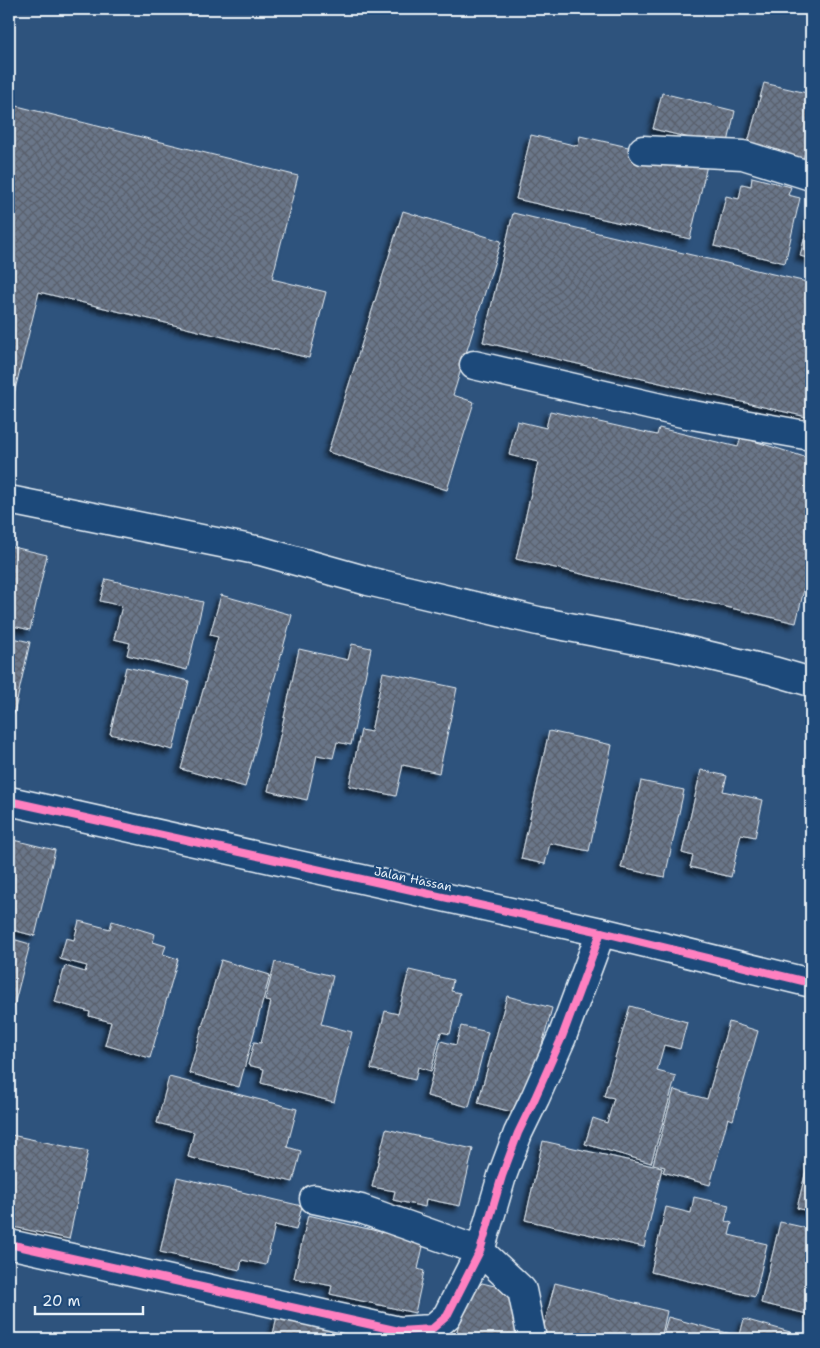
<svg xmlns="http://www.w3.org/2000/svg" width="820" height="1348" viewBox="0 0 820 1348" font-family="'Shantell Sans',sans-serif">
	<defs>
		<pattern id="building-cross-hatch" width="8" height="8" patternUnits="userSpaceOnUse" patternTransform="scale(1.25)"><rect width="8" height="8" fill="#6a7689"/><path d="M0 0l8 8M0 8l8-8" fill="none" stroke="#5a616d"/></pattern>
		<filter id="shadow"><feDropShadow dx="-4.5" dy="4.5" stdDeviation="2.5" flood-color="#0009"/></filter>
	</defs>
	<rect width="100%" height="100%" fill="#2e537d"/>
	<filter id="ink" filterUnits="userSpaceOnUse"><feTurbulence type="fractalNoise" baseFrequency=".02" numOctaves="2"/><feDisplacementMap in="SourceGraphic" scale="10" xChannelSelector="R" yChannelSelector="G"/><feConvolveMatrix kernelMatrix="1 2 1 2 8 2 1 2 1" color-interpolation-filters="sRGB"/></filter>
	<g filter="url(#ink)">
		<g fill="url(#building-cross-hatch)" stroke="#e8f1f8" filter="url(#shadow)">
			<path d="M 764,83 L 811,94 L 811,128 L 801,168 L 745,154 Z"/>
			<path d="M 662,93 L 735,111 L 727,147 L 653,129 Z"/>
			<path d="M 9,104 L 298,176 L 272,279 L 326,292 L 309,358 L 39,292 L 10,410 L 9,410 Z"/>
			<path d="M 531,135 L 578,146 L 580,136 L 707,165 L 690,239 L 516,199 Z"/>
			<path d="M 752,177 L 791,187 L 788,195 L 800,198 L 785,263 L 714,246 L 726,196 L 739,199 L 742,184 L 751,186 Z"/>
			<path d="M 403,211 L 501,241 L 453,395 L 474,402 L 447,490 L 328,452 Z"/>
			<path d="M 811,212 L 811,259 L 800,256 Z"/>
			<path d="M 513,213 L 811,283 L 811,418 L 483,342 Z"/>
			<path d="M 550,411 L 657,435 L 659,428 L 738,447 L 741,437 L 811,459 L 811,564 L 810,564 L 796,623 L 516,559 L 538,462 L 509,455 L 517,421 L 546,428 Z"/>
			<path d="M 9,546 L 47,555 L 30,630 L 9,625 Z"/>
			<path d="M 106,579 L 203,602 L 187,670 L 127,655 L 130,643 L 114,639 L 122,606 L 100,601 Z"/>
			<path d="M 221,595 L 292,615 L 245,787 L 181,769 L 218,637 L 210,635 Z"/>
			<path d="M 9,637 L 30,642 L 14,714 L 9,713 Z"/>
			<path d="M 352,644 L 371,648 L 351,745 L 337,742 L 333,758 L 317,755 L 307,800 L 268,791 L 299,649 L 348,660 Z"/>
			<path d="M 126,667 L 189,681 L 173,750 L 110,734 Z"/>
			<path d="M 383,672 L 457,688 L 439,773 L 403,765 L 396,796 L 349,786 L 361,730 L 371,732 Z"/>
			<path d="M 549,731 L 612,745 L 589,851 L 550,843 L 545,864 L 521,859 Z"/>
			<path d="M 701,770 L 727,776 L 723,791 L 763,800 L 755,837 L 741,834 L 731,877 L 690,867 L 693,856 L 682,853 Z"/>
			<path d="M 641,781 L 684,790 L 665,877 L 621,868 Z"/>
			<path d="M 9,839 L 55,850 L 35,936 L 9,929 Z"/>
			<path d="M 79,921 L 110,929 L 112,921 L 155,934 L 153,942 L 166,946 L 163,954 L 178,959 L 150,1058 L 105,1045 L 111,1022 L 89,1016 L 90,1012 L 55,1002 L 65,966 L 85,972 L 87,966 L 60,959 L 66,938 L 74,940 Z"/>
			<path d="M 9,938 L 30,944 L 10,1021 L 9,1020 Z"/>
			<path d="M 221,960 L 270,975 L 239,1087 L 189,1073 Z"/>
			<path d="M 275,962 L 333,976 L 321,1024 L 352,1032 L 334,1102 L 261,1083 L 264,1069 L 248,1065 L 254,1042 L 261,1043 L 271,1002 L 265,1001 Z"/>
			<path d="M 409,970 L 453,980 L 451,991 L 460,993 L 450,1034 L 441,1032 L 431,1071 L 418,1067 L 415,1080 L 371,1069 L 385,1011 L 398,1014 Z"/>
			<path d="M 507,996 L 552,1008 L 523,1115 L 478,1103 Z"/>
			<path d="M 630,1006 L 687,1022 L 680,1049 L 664,1045 L 657,1071 L 676,1076 L 651,1163 L 585,1144 L 593,1118 L 607,1123 L 614,1098 L 604,1096 Z"/>
			<path d="M 729,1022 L 758,1031 L 733,1120 L 728,1118 L 710,1185 L 663,1172 L 665,1167 L 653,1164 L 674,1090 L 707,1099 Z"/>
			<path d="M 461,1026 L 488,1032 L 469,1107 L 427,1096 L 441,1041 L 456,1045 Z"/>
			<path d="M 169,1077 L 297,1109 L 287,1147 L 301,1151 L 293,1182 L 188,1157 L 194,1132 L 157,1123 Z"/>
			<path d="M 386,1129 L 473,1149 L 460,1206 L 426,1199 L 425,1207 L 393,1200 L 395,1191 L 372,1187 Z"/>
			<path d="M 11,1135 L 88,1151 L 69,1239 L 9,1226 L 9,1146 Z"/>
			<path d="M 543,1141 L 662,1168 L 644,1247 L 525,1220 Z"/>
			<path d="M 811,1150 L 811,1212 L 797,1208 Z"/>
			<path d="M 177,1177 L 302,1206 L 296,1230 L 275,1225 L 266,1265 L 242,1260 L 240,1270 L 160,1252 Z"/>
			<path d="M 694,1197 L 729,1205 L 725,1221 L 732,1223 L 729,1235 L 767,1244 L 755,1297 L 651,1272 L 666,1207 L 691,1213 Z"/>
			<path d="M 308,1215 L 424,1242 L 418,1269 L 424,1271 L 415,1313 L 330,1294 L 332,1286 L 294,1278 Z"/>
			<path d="M 780,1222 L 811,1229 L 811,1315 L 761,1303 Z"/>
			<path d="M 482,1283 L 528,1294 L 517,1339 L 455,1339 L 465,1299 Z"/>
			<path d="M 555,1283 L 667,1311 L 661,1339 L 578,1339 L 572,1338 L 572,1339 L 549,1339 L 541,1337 Z"/>
			<path d="M 277,1316 L 369,1339 L 272,1339 Z"/>
			<path d="M 668,1317 L 731,1334 L 730,1339 L 662,1339 Z"/>
			<path d="M 744,1319 L 790,1332 L 788,1339 L 739,1339 Z"/>
		</g>
		<g fill="none" stroke-linecap="round" stroke-linejoin="round">
			<g stroke="#e8f1f8" stroke-width="31">
				<g id="minor">
					<path d="M 643,150 L 743,155 L 811,176"/>
					<path d="M 474,365 L 687,414 L 811,436"/>
					<path d="M 9,500 L 261,551 L 368,581 L 538,621 L 673,647 L 773,671 L 811,682"/>
					<path d="M 9,801 L 601,932 L 811,983"/>
					<path d="M 314,1199 L 361,1209 L 480,1251 L 522,1290 L 532,1339"/>
					<path d="M 9,1244 L 399,1331 L 432,1329 L 447,1316 L 480,1251 L 502,1176 L 518,1133 L 535,1098 L 562,1037 L 601,932"/>
				</g>
			</g>
			<use href="#minor" stroke="#1f4a7a" stroke-width="28"/>
			<g stroke="#1f4a7a" stroke-width="11">
				<g id="cycleway">
					<path d="M 9,801 L 601,932 L 811,983"/>
					<path d="M 9,1244 L 399,1331 L 432,1329 L 447,1316 L 480,1251 L 502,1176 L 518,1133 L 535,1098 L 562,1037 L 601,932"/>
				</g>
			</g>
			<use href="#cycleway" stroke="#ff80c0" stroke-width="8"/>
		</g>
	</g>
	<g text-anchor="middle" stroke-width="4" stroke-linejoin="round" paint-order="stroke">
		<g font-size="12" fill="#e8f1f8" stroke="#1f4a7a">
			<text transform="translate(413 879) rotate(12)" y="4">Jalan Hassan</text>
		</g>
	</g>
	<rect width="820" height="1348" fill="none" stroke="#1f4a7a" stroke-width="30"/>
	<rect x="15" y="15" width="790" height="1318" fill="none" stroke="#e8f1f8" stroke-width="2" filter="url(#ink)"/>
	<path d="M35 1306v8h108v-8" fill="none" stroke="#e8f1f8" stroke-width="2.5"/>
	<text x="42" y="1306" font-size="15" fill="#e8f1f8" stroke="#1f4a7a" stroke-width="4" paint-order="stroke">20 m</text>
</svg>
